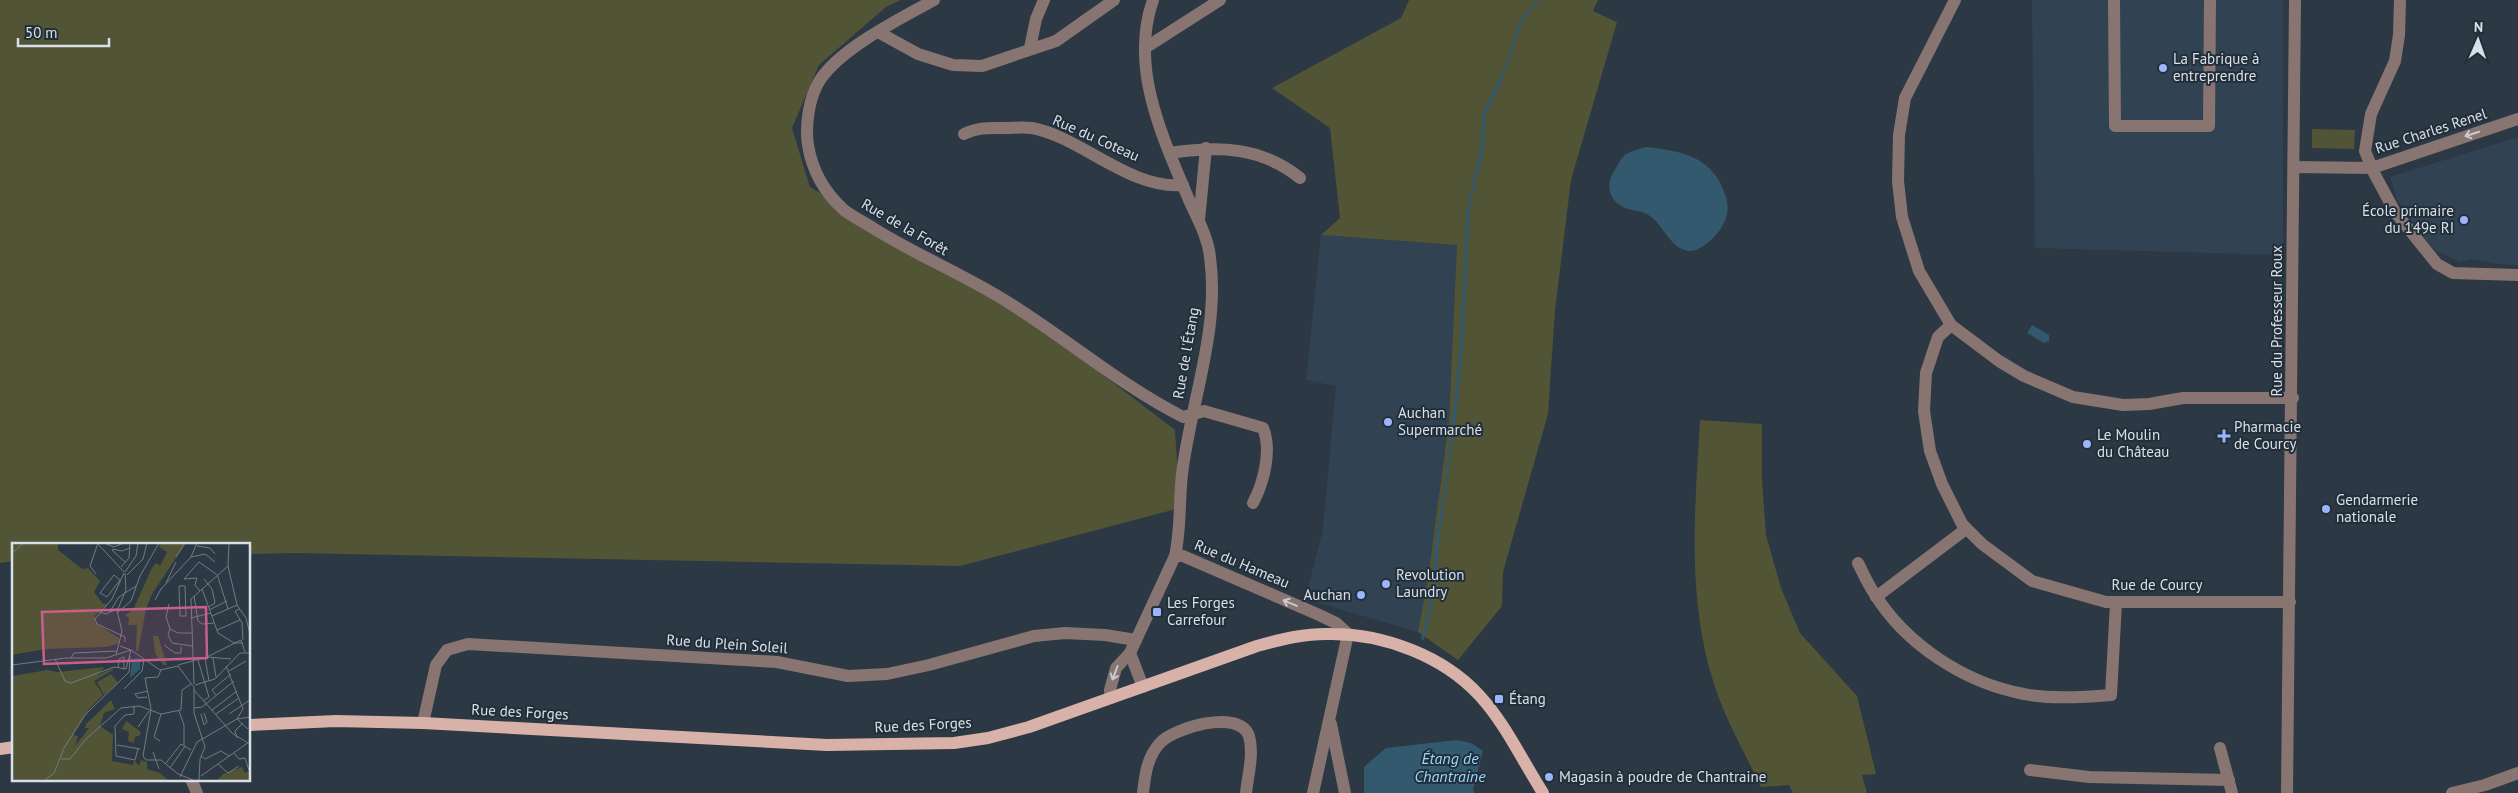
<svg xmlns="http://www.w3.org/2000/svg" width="2518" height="793" viewBox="0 0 2518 793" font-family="'PT Sans',sans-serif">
	<rect width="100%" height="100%" fill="#2c3843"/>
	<g fill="#314353">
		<path d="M 2032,0 L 2283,0 L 2283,255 L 2035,248 Z"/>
		<path d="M 2518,137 L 2518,265 L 2497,264 L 2471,259 L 2460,262 L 2436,251 L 2425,240 L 2397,200 L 2390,177 Z"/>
		<path d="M 1321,235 L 1457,245 L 1449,421 L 1428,578 L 1418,632 L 1305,599 L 1323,530 L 1336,386 L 1306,380 Z"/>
	</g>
	<g fill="#525436">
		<path d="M 0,0 L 901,0 L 886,7 L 819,65 L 792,128 L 810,187 L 1022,313 L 1175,430 L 1180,508 L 960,566 L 294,553 L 249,554 L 249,544 L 14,544 L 14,561 L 0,563 Z"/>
		<path d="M 1409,0 L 1598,0 L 1593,11 L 1617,22 L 1571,180 L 1555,310 L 1548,414 L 1503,572 L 1502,606 L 1458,660 L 1418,632 L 1428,578 L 1449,421 L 1457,245 L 1321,235 L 1340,218 L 1330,128 L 1272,88 L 1401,18 Z"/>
		<path d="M 2312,129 L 2355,130 L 2354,149 L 2312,148 Z"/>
		<path d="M 1700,420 L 1762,424 L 1762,480 L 1766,535 L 1781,588 L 1800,633 L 1857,696 L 1876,774 L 1862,775 L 1867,793 L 1793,793 L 1789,785 L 1761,787 C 1746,755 1726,721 1715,687 C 1686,600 1695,510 1700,420 Z"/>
	</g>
	<g fill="#33596e">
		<path d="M 1536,0 L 1539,0 L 1523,20 L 1501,83 L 1485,116 L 1484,149 L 1470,206 L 1463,346 L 1456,417 L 1438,551 L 1437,581 L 1424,640 L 1421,639 L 1434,581 L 1434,553 L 1447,471 L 1459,356 L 1467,209 L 1481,146 L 1482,115 L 1505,67 L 1520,20 Z"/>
		<path d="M 1646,147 C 1683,151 1714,157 1726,197 C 1731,213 1724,228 1711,240 C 1705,245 1697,252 1688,251 C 1669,247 1664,226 1650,216 C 1642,210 1633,211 1625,208 C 1606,199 1606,182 1616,168 C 1618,164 1621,158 1625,155 C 1631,151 1639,149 1646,147 Z"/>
		<path d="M 2032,325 L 2049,335 L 2049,341 L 2044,343 L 2027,333 Z"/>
		<path d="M 1457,740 L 1471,743 L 1483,751 L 1473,790 L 1475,793 L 1364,793 L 1364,767 L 1386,748 Z"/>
	</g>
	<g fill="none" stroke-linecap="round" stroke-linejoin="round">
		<g stroke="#887571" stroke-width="12">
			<path d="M 934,0 C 901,18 841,48 820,80 C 809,97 805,125 808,145 C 812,170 825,193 844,210 C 853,217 864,222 873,228 C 916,255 963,274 1006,301 C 1066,338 1120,385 1183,417 L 1204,411 L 1263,428 C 1272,450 1264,482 1253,503"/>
			<path d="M 1955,0 L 1905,98 L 1899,135 L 1898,181 L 1902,217 L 1919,271 L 1951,325 L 1999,361 L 2024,376 L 2073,397 L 2123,405 L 2149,404 L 2183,398 L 2293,398"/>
			<path d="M 2114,0 L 2115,126 L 2209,126 L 2210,0"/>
			<path d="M 2400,0 L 2399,35 L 2395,61 L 2371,114 L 2365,151 L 2374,173 L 2395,212 L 2437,264 L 2453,273 L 2518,275"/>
			<path d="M 878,32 L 918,54 L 953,65 L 982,66 L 1056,41 L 1114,0"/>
			<path d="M 1030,48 L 1036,19 L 1044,0"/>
			<path d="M 1145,48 L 1220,0"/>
			<path d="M 964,134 C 978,127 990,128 1005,128 C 1014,128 1023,127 1032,128 C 1081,137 1130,190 1183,185"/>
			<path d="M 1170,153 C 1218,146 1260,146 1300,178"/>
			<path d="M 2294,167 L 2372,168 L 2518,119"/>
			<path d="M 1199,220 L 1206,148"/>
			<path d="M 1951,325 L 1938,337 L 1926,373 L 1924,411 L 1930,451 L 1942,484 L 1962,524 L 1982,544 L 2032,581 L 2106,602 L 2290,602"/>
			<path d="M 1175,556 L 1183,556 L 1317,614 L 1336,623 L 1348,634 L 1313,793"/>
			<path d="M 1858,563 C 1863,573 1868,584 1874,593 C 1906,645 1965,683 2024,694 C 2047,699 2088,697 2111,695 L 2116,603"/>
			<path d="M 1876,597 L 1966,529"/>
			<path d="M 1130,653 L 1143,687"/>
			<path d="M 1111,698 L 1110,690 L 1116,668 L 1130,653 L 1175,556 C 1181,529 1179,501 1182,474 C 1191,401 1220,330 1210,257 C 1208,237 1197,218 1189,200 C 1163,138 1129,68 1153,0"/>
			<path d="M 423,723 L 436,665 L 447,650 L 468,644 L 777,662 L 848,676 L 887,674 L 929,665 L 1034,636 L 1065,633 L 1105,635 L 1136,640"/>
			<path d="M 1331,724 L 1345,793"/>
			<path d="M 2220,748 L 2232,793"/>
			<path d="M 2030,770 L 2089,777 L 2229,780"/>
			<path d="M 191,779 L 197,793"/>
			<path d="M 1143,793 C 1145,775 1147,757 1160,743 C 1173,728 1239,708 1249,736 C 1254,753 1248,775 1246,793"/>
			<path d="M 2287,793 L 2295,0"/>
			<path d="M 2452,793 L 2485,785 L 2518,773"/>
		</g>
		<g stroke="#d8b2a9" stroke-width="12">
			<path d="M 249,725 L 336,721 L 423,723 L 827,745 L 954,743 L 988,738 L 1029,727 L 1257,646 C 1282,639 1306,633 1332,634 C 1384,634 1443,656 1479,695 C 1505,723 1522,760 1543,793"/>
			<path d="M 0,749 L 14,747"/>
		</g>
	</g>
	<defs><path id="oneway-shaft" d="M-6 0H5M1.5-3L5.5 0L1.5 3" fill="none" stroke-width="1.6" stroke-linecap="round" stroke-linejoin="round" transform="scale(1.25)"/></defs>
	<g stroke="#c8cbcf">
		<use href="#oneway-shaft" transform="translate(2472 134) rotate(162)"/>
		<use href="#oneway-shaft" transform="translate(1290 603) rotate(-157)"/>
		<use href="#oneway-shaft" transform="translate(1115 673) rotate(111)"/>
	</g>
	<g fill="#9bb5fd" stroke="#222e39" stroke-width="2">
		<circle cx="2163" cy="68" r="5"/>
		<circle cx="2464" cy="220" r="5"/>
		<circle cx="1388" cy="422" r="5"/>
		<path d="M2221.5 428.5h5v5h5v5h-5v5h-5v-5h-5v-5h5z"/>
		<circle cx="2087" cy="444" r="5"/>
		<circle cx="2326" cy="509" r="5"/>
		<circle cx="1386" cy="584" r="5"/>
		<circle cx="1361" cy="595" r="5"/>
		<rect x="1152" y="607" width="10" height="10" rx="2.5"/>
		<rect x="1494" y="694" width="10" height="10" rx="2.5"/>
		<circle cx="1549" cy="777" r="5"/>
	</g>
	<g text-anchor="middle" stroke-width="4" stroke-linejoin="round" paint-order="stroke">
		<g font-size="15" fill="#d8e0e7" stroke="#222e39" text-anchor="start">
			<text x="2173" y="64">La Fabrique à<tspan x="2173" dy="17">entreprendre</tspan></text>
			<text x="2454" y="216" text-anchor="end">École primaire<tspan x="2454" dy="17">du 149e RI</tspan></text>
			<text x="1398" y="418">Auchan<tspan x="1398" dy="17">Supermarché</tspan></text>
			<text x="2234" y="432">Pharmacie<tspan x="2234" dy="17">de Courcy</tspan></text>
			<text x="2097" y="440">Le Moulin<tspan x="2097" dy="17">du Château</tspan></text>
			<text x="2336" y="505">Gendarmerie<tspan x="2336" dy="17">nationale</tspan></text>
			<text x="1396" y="580">Revolution<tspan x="1396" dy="17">Laundry</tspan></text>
			<text x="1351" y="600" text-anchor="end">Auchan</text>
			<text x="1167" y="608">Les Forges<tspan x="1167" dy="17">Carrefour</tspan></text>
			<text x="1509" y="704">Étang</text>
			<text x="1559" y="782">Magasin à poudre de Chantraine</text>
		</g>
		<g font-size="15" fill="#d8e0e7" stroke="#222e39">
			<text transform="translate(2431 131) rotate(-18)" y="5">Rue Charles Renel</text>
			<text transform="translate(1096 138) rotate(24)" y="5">Rue du Coteau</text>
			<text transform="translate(905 227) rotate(30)" y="5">Rue de la Forêt</text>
			<text transform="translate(2277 321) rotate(-90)" y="5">Rue du Professeur Roux</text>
			<text transform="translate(1186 353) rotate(-80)" y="5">Rue de l'Étang</text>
			<text transform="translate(1242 564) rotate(23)" y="5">Rue du Hameau</text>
			<text x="2157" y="590">Rue de Courcy</text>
			<text transform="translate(727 644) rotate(4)" y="5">Rue du Plein Soleil</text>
			<text transform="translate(520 712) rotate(3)" y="5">Rue des Forges</text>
			<text transform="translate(923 725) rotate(-3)" y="5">Rue des Forges</text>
		</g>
		<g font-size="16" font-style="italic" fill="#97d9fe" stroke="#222e39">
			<text x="1450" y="764">Étang de<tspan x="1450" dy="18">Chantraine</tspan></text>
		</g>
	</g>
	<g transform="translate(12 543)">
		<rect width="238" height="238" fill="#2c3843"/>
		<path d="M 0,0 L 46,0 L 46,7 L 70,26 L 76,25 L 88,38 L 82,49 L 91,61 L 96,61 L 83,72 L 83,80 L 107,95 L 108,100 L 94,104 L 33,106 L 0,112 ZM 148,0 L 174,0 L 140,51 L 134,66 L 126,109 L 124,107 L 125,82 L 116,82 L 117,75 L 113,72 L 121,67 L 140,25 L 144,20 L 148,23 L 155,9 L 147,4 ZM 141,93 L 146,93 L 155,122 L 151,122 L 143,110 ZM 93,124 L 85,132 L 102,125 L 101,127 L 82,138 L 91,152 L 77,166 L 61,192 L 66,193 L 63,203 L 77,185 L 73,185 L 74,181 L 99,157 L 103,166 L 92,170 L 88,183 L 101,192 L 100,218 L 121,222 L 122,217 L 127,223 L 129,217 L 135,219 L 135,226 L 148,230 L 156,237 L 0,237 L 0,133 L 36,127 L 45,129 ZM 99,131 L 106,140 L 92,152 L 85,139 ZM 114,178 L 128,188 L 129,192 L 123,194 L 122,200 L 116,198 L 117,189 L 110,186 ZM 230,224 L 233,230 L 237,228 L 237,237 L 205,237 L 211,231 Z" fill="#525436"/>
		<path d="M 128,115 L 128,126 L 118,135 L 120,116 Z" fill="#33596e"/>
		<path fill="none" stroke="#717b85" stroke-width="1" d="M 85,0 L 112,29M 92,0 L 102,4 L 112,0M 217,0 L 216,23 L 225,62 L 234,75 L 238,91M 185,3 L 198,5 L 203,11M 100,6 L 110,8 L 118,5M 100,7 L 113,19M 0,10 L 12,0M 164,14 L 173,0M 179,14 L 193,11 L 203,19M 109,24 L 117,15 L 118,0M 113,29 L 124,13 L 126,0M 112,30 L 100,56 L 83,76 L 85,81 L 113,94 L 113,99M 84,31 L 78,23 L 86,0M 205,31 L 216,66M 115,32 L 131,16 L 135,0M 172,36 L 187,19 L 204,31M 172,36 L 185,35 L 183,42 L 188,48M 192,36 L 200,46 L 203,60 L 197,64M 108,37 L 95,54 L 88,50 L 102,32 L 109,38M 154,40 L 164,19M 167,43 L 173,43 L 174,73 L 168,73 ZM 190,46 L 206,90 L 222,100 L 231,100M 182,53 L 186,78 L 190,81 L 202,80M 143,57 L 149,46 L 179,14 L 185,0M 157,61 L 154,74 L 158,86 L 166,90 L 180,90M 228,66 L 223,68 L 230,80 L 231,97M 197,67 L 215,58M 87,69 L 94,71 L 105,66M 97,70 L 107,54 L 124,43M 105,70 L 119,58 L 128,33 L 147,0M 200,73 L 225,62M 179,75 L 199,70M 158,86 L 156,92 L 160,100 L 180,103M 205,87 L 228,77M 152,102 L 163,110 L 169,110 L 169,104M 104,112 L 110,88 L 105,68 L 114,47 L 113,30M 195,114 L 229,97 L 233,109M 59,115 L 62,110 L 105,108M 193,115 L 197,138M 201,115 L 204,134M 43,116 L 53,138 L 59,140 L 102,124 L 114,126 L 119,107 L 108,103M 186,117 L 197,154 L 191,158M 0,122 L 54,115 L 94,115 L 119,107 L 148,127 L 166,123 L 181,143M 166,122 L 195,114 L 219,116M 214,123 L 231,166 L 225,176 L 236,186M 106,125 L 107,116 L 112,114 L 112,126M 149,127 L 146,134 L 133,135 L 139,166 L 131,213 L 134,217 L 149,217 L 166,231 L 181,237M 217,128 L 234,118M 182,141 L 179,56 L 216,23M 183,142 L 203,136 L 228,110 L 238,110M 182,143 L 182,170 L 193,204 L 188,216 L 187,237M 112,146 L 130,128 L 132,117M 182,147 L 220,190 L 236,200M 204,152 L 200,147 L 219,131M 135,154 L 126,155 L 123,151 L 136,148M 122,163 L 122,171 L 113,172 L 103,183 L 104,213 L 123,217 L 126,206M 182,165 L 190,164 L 222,138M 200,167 L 225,148M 167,168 L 172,182 L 172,202M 189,171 L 192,182 L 195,179 L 192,170M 204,171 L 227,155M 217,171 L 238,157M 126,184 L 137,168M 225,195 L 223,188 L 231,180M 148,198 L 142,194 L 149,171M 105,202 L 128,206M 141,209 L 147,226M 222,210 L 227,216 L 233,215 L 237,227M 189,213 L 193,216 L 209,208 L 217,213M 49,216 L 58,216 L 74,196 L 109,165 L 127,163 L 149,171 L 169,167 L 170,147 L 179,141M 154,220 L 169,201 L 179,207M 206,221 L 216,230 L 227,223M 158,225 L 173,203M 189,233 L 237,199M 168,234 L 185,199 L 225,176 L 238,174M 33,237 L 42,230 L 52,205 L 73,172 L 117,129 L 118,113"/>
		<path fill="#ca5e8c" fill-opacity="0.15" stroke="#ca5e8c" stroke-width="2.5" d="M 194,64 L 195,115 L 32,121 L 30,69 Z"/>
		<rect width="238" height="238" fill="none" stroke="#d8e0e7" stroke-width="2.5"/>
	</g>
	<g transform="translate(2478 40) rotate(2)" stroke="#222e39" stroke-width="4" paint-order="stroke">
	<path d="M0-4L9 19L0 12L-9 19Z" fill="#d8e0e7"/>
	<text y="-8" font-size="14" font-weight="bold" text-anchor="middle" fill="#d8e0e7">N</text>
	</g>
	<path d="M18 38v8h91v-8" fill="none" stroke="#d8e0e7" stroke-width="2.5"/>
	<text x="25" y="38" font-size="15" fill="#d8e0e7" stroke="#222e39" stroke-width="4" paint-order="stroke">50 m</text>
</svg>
